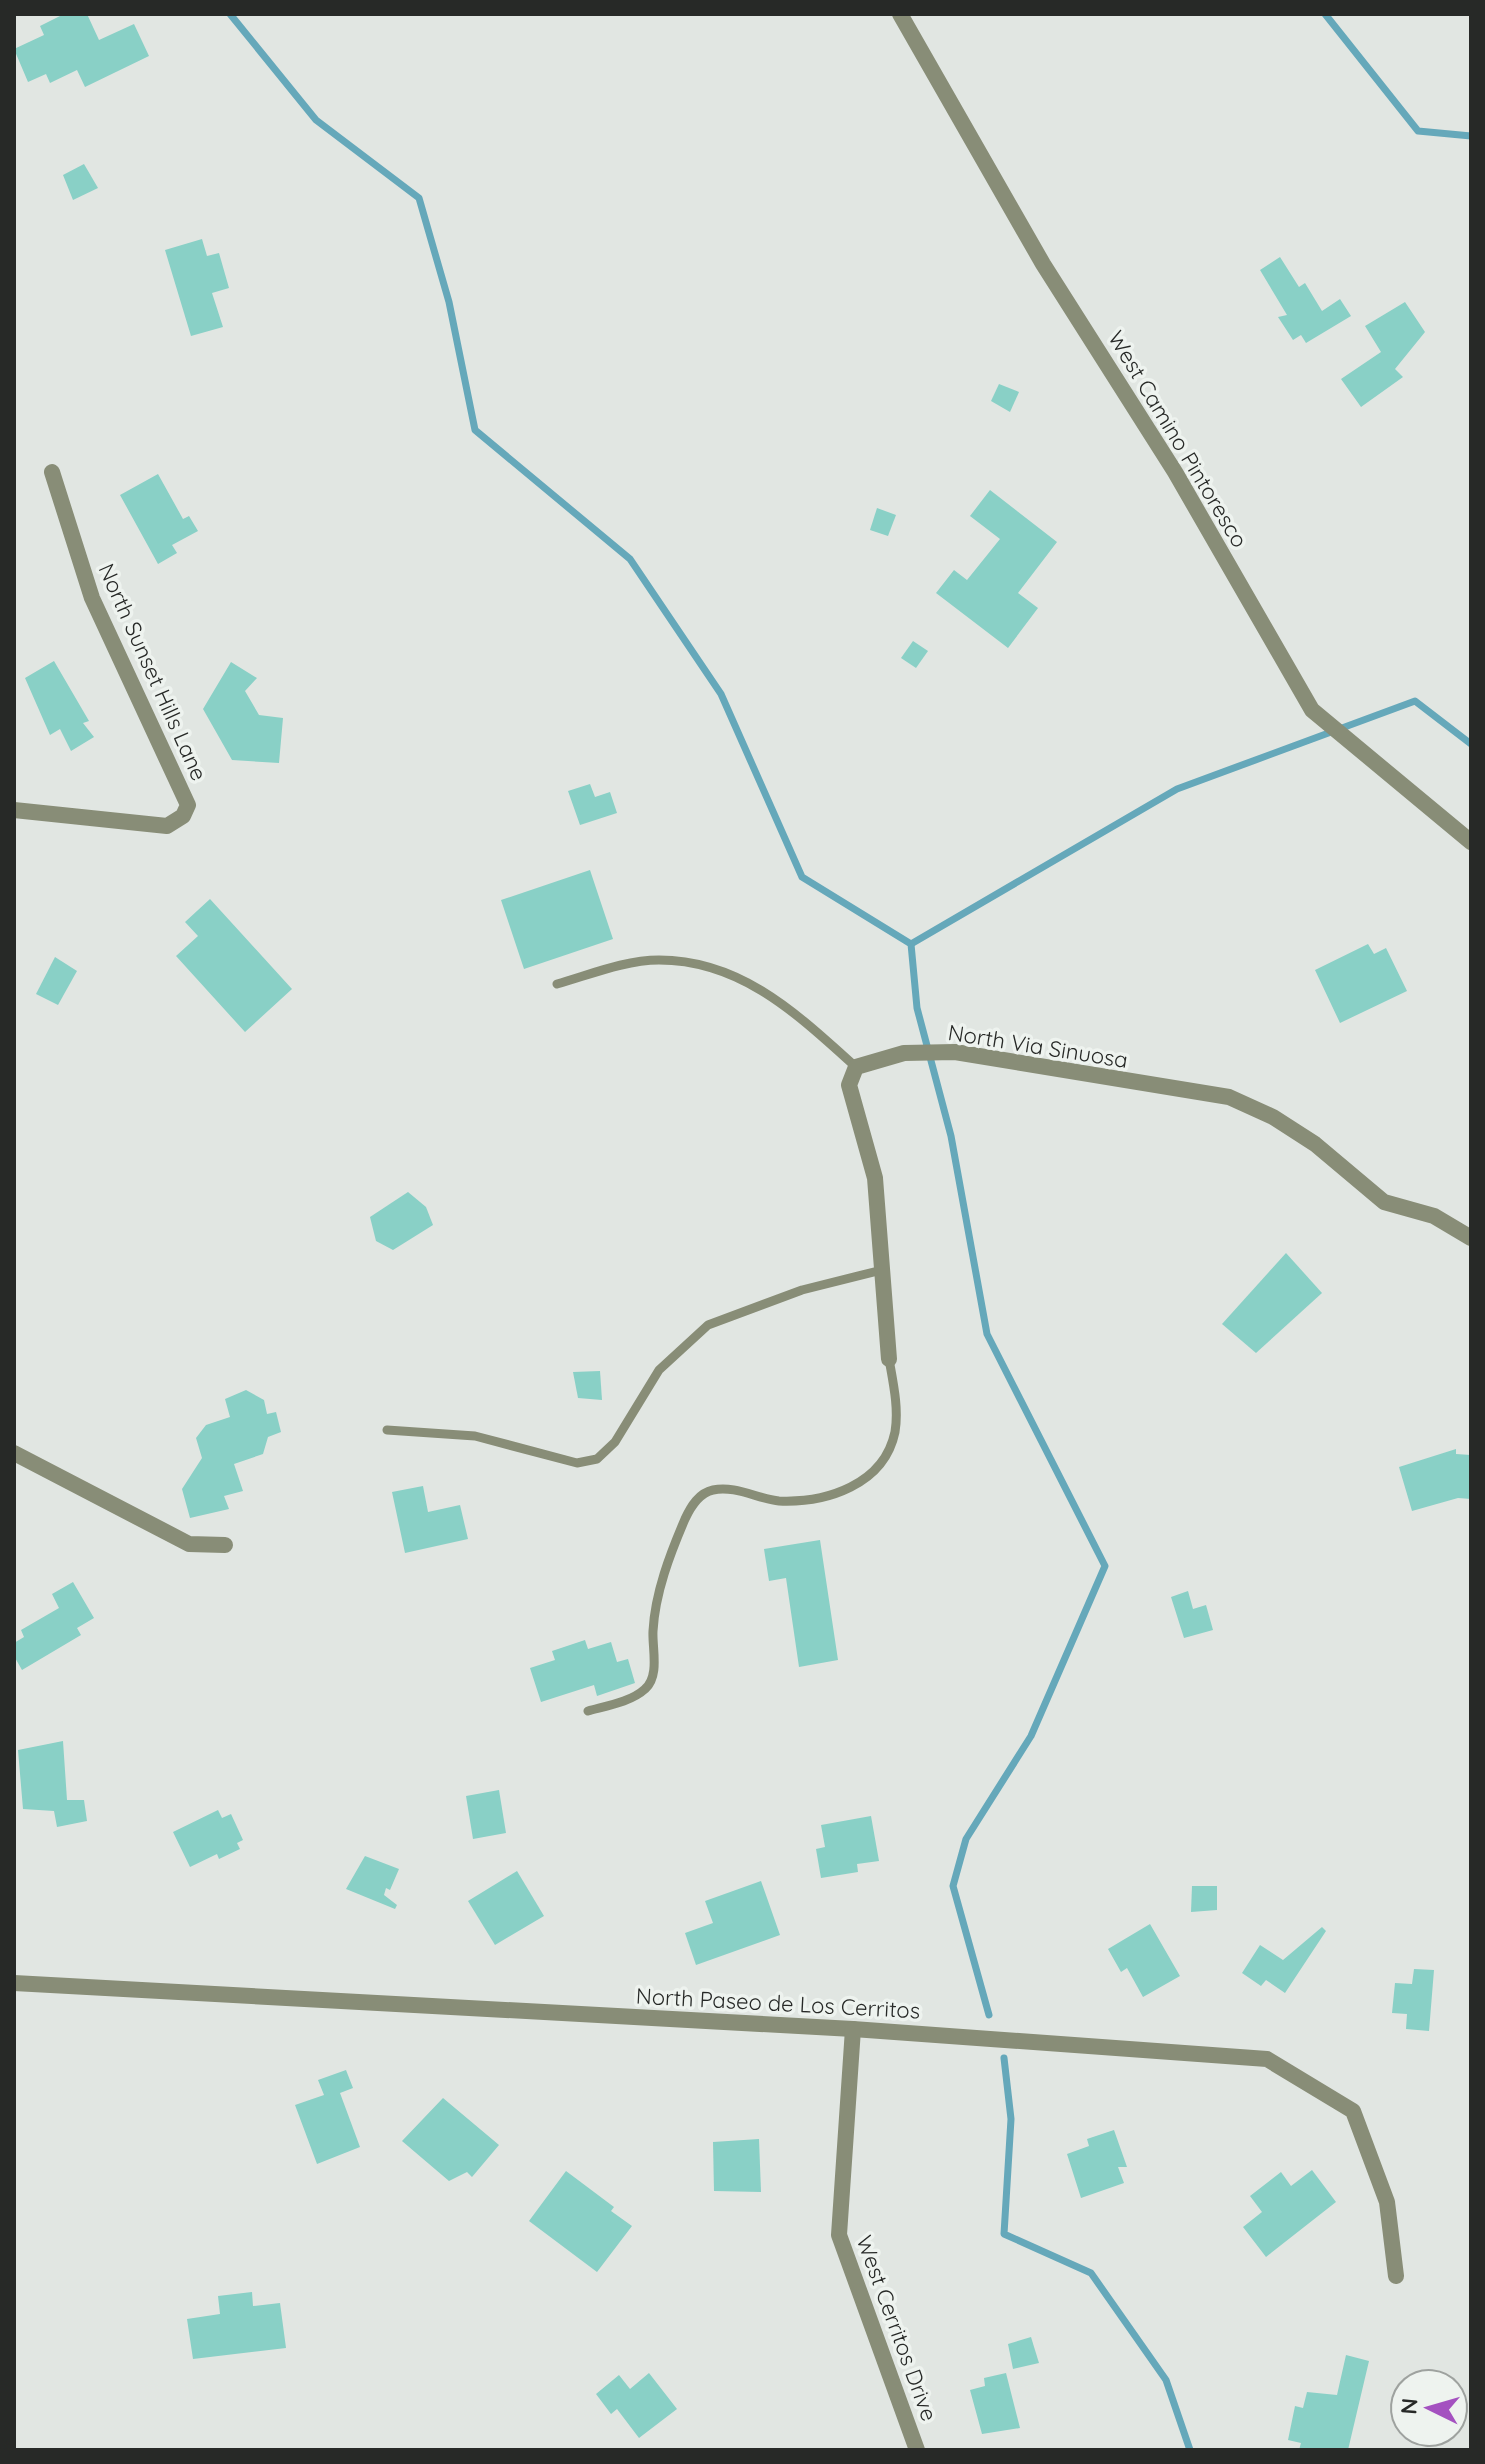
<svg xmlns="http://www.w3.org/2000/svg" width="1485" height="2464" viewBox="0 0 1485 2464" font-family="Quicksand,sans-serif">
	<rect width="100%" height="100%" fill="#e1e6e2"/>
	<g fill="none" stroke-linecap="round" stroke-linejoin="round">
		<g stroke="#65a8ba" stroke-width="7">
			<path d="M 230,14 L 316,120 L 419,198 L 449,302 L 475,430 L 630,559 L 721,694 L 802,877 L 911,944 L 917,1008 L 951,1136 L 987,1334 L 1105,1566 L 1031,1736 L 966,1839 L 953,1886 L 989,2015"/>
			<path d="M 1325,14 L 1418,131 L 1471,136"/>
			<path d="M 911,944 L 1177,789 L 1415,701 L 1471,744"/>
			<path d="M 1004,2058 L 1011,2119 L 1004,2234 L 1091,2273 L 1166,2380 L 1190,2450"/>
		</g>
	</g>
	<g fill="#89d0c6">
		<path d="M 64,14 L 87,14 L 99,40 L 134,24 L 149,56 L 85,87 L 77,70 L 50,83 L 46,74 L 28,82 L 14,49 L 44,35 L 40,26 Z"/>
		<path d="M 84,164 L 98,188 L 73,200 L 63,175 Z"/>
		<path d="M 202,239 L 207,256 L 219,253 L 229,288 L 212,293 L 223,327 L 191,336 L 165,250 Z"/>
		<path d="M 1280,257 L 1299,287 L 1305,283 L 1322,311 L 1340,299 L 1351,316 L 1306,343 L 1301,335 L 1293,340 L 1278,317 L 1287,315 L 1260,270 Z"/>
		<path d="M 1405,302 L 1425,332 L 1395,369 L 1403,377 L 1361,407 L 1341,379 L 1381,352 L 1365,326 Z"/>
		<path d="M 999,384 L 1019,392 L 1010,412 L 991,401 Z"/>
		<path d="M 158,474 L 183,519 L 189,516 L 198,531 L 172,545 L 177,553 L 158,564 L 120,495 Z"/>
		<path d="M 990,490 L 1057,542 L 1018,593 L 1038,608 L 1008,648 L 936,593 L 954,570 L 967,580 L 1000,539 L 970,516 Z"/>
		<path d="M 877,508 L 896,515 L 888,536 L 870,530 Z"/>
		<path d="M 913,641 L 928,651 L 916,668 L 901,658 Z"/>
		<path d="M 54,661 L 89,721 L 83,723 L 94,737 L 71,751 L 60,729 L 50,735 L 25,678 Z"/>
		<path d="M 231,662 L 257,678 L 245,691 L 259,715 L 283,718 L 279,763 L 232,760 L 203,709 Z"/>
		<path d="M 590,784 L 595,797 L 610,792 L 617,813 L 580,825 L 568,791 Z"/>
		<path d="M 590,870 L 613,939 L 524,969 L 501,900 Z"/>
		<path d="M 210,899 L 292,989 L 245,1032 L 176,956 L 198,936 L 185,922 Z"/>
		<path d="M 1368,944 L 1374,954 L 1386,948 L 1407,991 L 1340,1023 L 1315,970 Z"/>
		<path d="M 55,957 L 77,971 L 58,1005 L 36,994 Z"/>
		<path d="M 408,1192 L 426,1207 L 433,1225 L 393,1250 L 376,1241 L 370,1217 Z"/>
		<path d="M 1286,1253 L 1322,1293 L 1256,1353 L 1222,1324 Z"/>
		<path d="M 600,1371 L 602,1400 L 578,1398 L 573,1372 Z"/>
		<path d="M 246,1390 L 264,1400 L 267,1414 L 276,1412 L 281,1432 L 268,1437 L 263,1454 L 234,1464 L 243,1491 L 224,1496 L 229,1509 L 190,1518 L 182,1489 L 202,1458 L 196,1438 L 206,1425 L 230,1417 L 225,1399 Z"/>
		<path d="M 1456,1449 L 1456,1454 L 1471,1455 L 1471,1499 L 1458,1498 L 1412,1511 L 1399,1467 Z"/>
		<path d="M 423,1486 L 428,1512 L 460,1505 L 468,1539 L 405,1553 L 392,1492 Z"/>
		<path d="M 820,1540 L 838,1660 L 799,1667 L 786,1578 L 769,1581 L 764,1549 Z"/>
		<path d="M 73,1582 L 94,1618 L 77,1628 L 81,1635 L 22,1670 L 14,1656 L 14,1643 L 24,1637 L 21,1630 L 59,1608 L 52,1594 Z"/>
		<path d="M 1188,1591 L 1193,1609 L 1206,1605 L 1213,1630 L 1184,1638 L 1171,1597 Z"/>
		<path d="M 585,1640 L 588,1649 L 611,1642 L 617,1662 L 628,1659 L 635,1683 L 597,1696 L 594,1685 L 541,1702 L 530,1668 L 555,1660 L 552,1651 Z"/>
		<path d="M 63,1741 L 67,1800 L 84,1800 L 87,1821 L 57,1827 L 54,1811 L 23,1809 L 18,1750 Z"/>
		<path d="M 499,1790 L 506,1833 L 473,1839 L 466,1796 Z"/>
		<path d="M 218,1810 L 222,1818 L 231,1814 L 243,1840 L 237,1843 L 240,1849 L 219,1859 L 217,1854 L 190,1867 L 173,1832 Z"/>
		<path d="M 871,1816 L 879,1861 L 857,1864 L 858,1872 L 821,1878 L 816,1849 L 825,1847 L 821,1825 Z"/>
		<path d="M 365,1856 L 399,1869 L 390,1890 L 386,1888 L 384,1895 L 397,1905 L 395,1909 L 346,1889 Z"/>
		<path d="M 517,1871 L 544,1916 L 495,1945 L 468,1901 Z"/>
		<path d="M 761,1881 L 780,1935 L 696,1965 L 685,1933 L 713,1923 L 705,1901 Z"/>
		<path d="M 1192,1886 L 1217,1886 L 1217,1910 L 1191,1912 Z"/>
		<path d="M 1150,1924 L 1180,1976 L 1143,1997 L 1127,1968 L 1121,1972 L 1108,1949 Z"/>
		<path d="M 1322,1927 L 1326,1931 L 1285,1993 L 1266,1980 L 1261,1986 L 1242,1973 L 1260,1945 L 1283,1960 Z"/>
		<path d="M 1414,1969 L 1434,1970 L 1429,2031 L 1406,2029 L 1407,2014 L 1392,2013 L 1395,1983 L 1412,1984 Z"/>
		<path d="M 346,2070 L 353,2088 L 340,2093 L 360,2147 L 317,2164 L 295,2105 L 324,2095 L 318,2080 Z"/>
		<path d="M 443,2098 L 499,2145 L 472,2177 L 467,2172 L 449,2181 L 402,2141 Z"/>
		<path d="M 1114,2130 L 1127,2167 L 1118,2167 L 1124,2183 L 1081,2198 L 1067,2154 L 1089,2146 L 1087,2139 Z"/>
		<path d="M 759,2139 L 761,2192 L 714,2191 L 713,2142 Z"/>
		<path d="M 1312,2170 L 1336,2202 L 1266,2257 L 1243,2227 L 1262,2212 L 1250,2196 L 1281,2172 L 1291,2186 Z"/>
		<path d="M 566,2171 L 614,2207 L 611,2211 L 632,2226 L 597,2272 L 529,2221 Z"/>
		<path d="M 252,2292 L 253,2306 L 280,2303 L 286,2348 L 193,2359 L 187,2319 L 220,2314 L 218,2296 Z"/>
		<path d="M 1031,2337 L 1039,2363 L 1013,2369 L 1008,2344 Z"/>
		<path d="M 1346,2355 L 1369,2361 L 1348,2450 L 1299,2450 L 1301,2443 L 1288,2440 L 1295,2406 L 1303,2408 L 1307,2392 L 1337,2395 Z"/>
		<path d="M 649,2373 L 677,2409 L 639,2438 L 617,2409 L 611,2414 L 596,2394 L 619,2375 L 630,2389 Z"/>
		<path d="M 1006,2373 L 1020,2428 L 982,2434 L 970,2390 L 985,2386 L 984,2378 Z"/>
	</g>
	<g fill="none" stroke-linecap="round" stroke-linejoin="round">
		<g stroke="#888d77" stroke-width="9">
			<path d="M 557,984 C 589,975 625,960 659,960 C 742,960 798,1015 856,1067"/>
			<path d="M 387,1430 L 475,1436 L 577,1463 L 597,1459 L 615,1442 L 659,1370 L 708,1325 L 802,1290 L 882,1270"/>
			<path d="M 588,1711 C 606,1706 631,1702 645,1689 C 660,1676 652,1648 653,1631 C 655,1593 670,1554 685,1519 C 691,1506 699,1493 713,1490 C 735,1485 758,1499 779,1501 C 826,1503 884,1485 895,1432 C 899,1408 893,1382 889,1359"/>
		</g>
		<g stroke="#888d77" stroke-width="16">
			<path d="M 900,14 L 1043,264 L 1175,472 L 1312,710 L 1471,842"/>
			<path d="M 14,810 L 167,826 L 183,816 L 188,805 L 92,598 L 52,472"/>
			<path d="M 889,1359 L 875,1178 L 849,1085 L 856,1067 L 904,1053 L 955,1052 L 1229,1097 L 1273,1117 L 1315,1144 L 1384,1202 L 1434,1216 L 1471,1238"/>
			<path d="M 14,1453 L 189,1544 L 225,1545"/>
			<path d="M 14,1983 L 853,2029 L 1267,2059 L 1353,2111 L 1387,2202 L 1396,2276"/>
			<path d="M 853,2029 L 839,2235 L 917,2450"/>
		</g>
	</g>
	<g text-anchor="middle" stroke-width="7" stroke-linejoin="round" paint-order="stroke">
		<g font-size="22" fill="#272927" stroke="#eef3ef">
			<text transform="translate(1178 439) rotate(59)" y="8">West Camino Pintoresco</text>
			<text transform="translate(153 672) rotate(66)" y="8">North Sunset Hills Lane</text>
			<text transform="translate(1038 1046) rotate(9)" y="8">North Via Sinuosa</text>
			<text transform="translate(778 2003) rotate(3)" y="8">North Paseo de Los Cerritos</text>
			<text transform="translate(897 2328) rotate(70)" y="8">West Cerritos Drive</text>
		</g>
	</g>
	<rect width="1485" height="2464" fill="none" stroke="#272927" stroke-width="32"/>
	<g transform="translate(1429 2408) rotate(275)"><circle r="38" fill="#eef3ef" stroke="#9ea29f" stroke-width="2"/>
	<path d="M0-6L14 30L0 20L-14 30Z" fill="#a451c0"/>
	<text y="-12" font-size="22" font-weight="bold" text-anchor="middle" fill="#272927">N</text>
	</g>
</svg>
